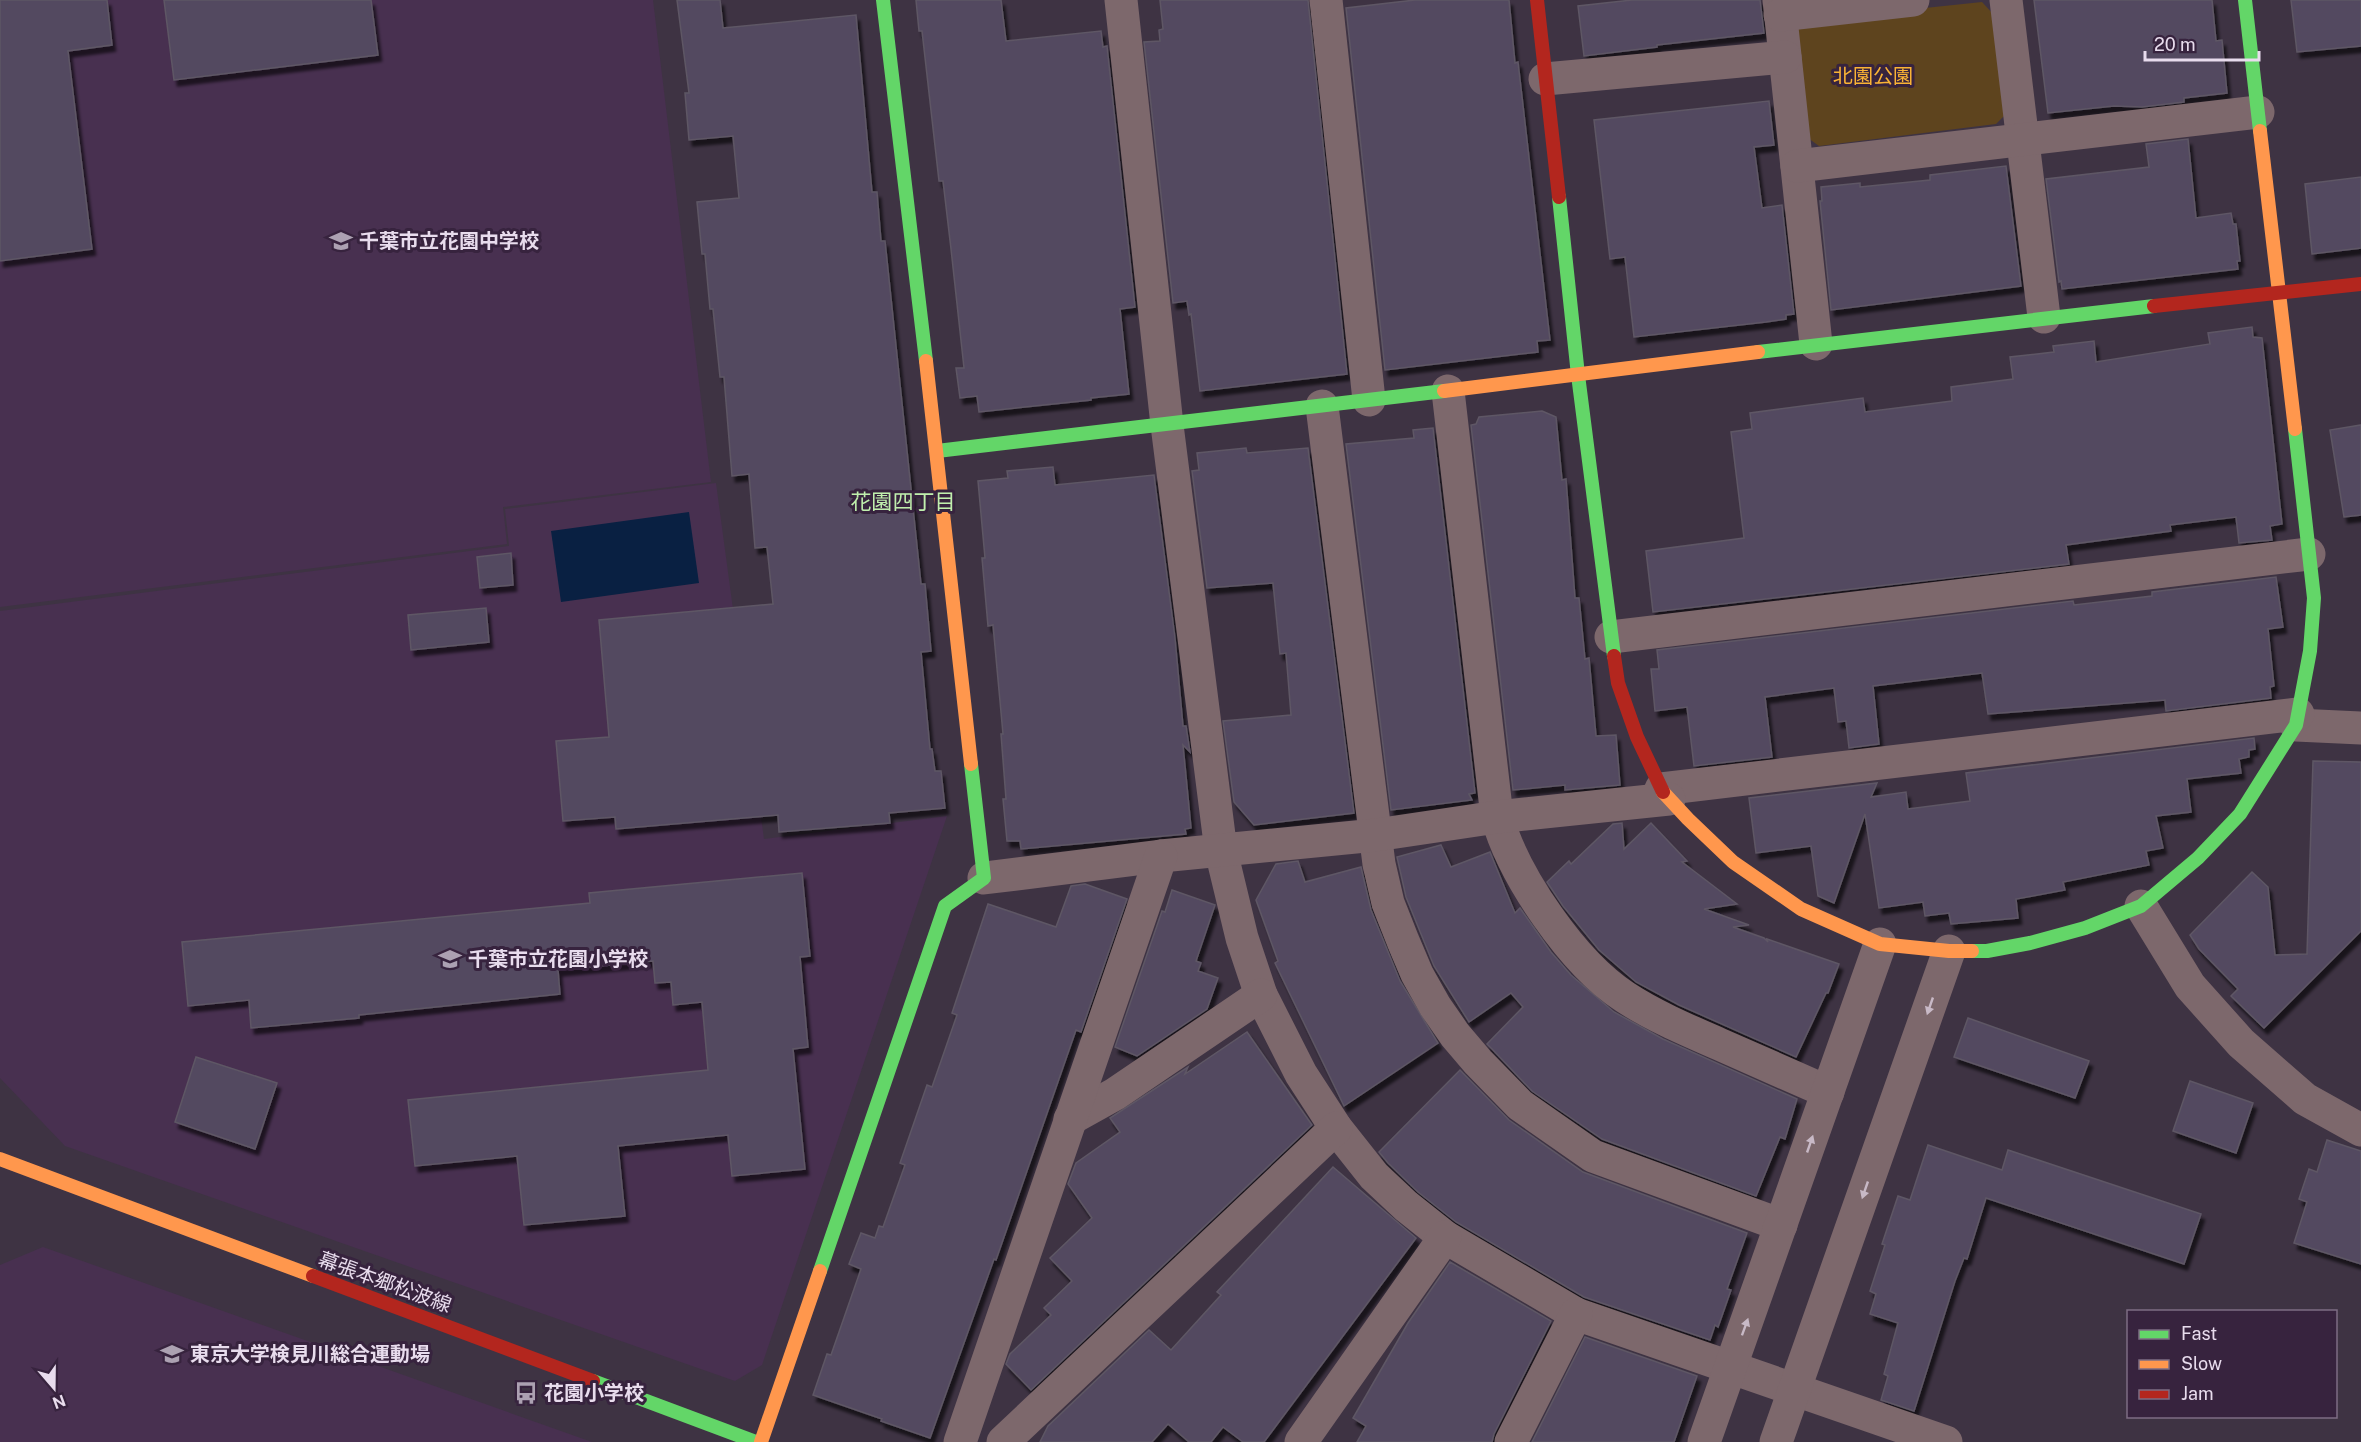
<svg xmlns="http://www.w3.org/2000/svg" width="2361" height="1442" viewBox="0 0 2361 1442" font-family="'Public Sans','Noto Sans JP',sans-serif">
	<defs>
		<filter id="shadow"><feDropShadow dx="3.5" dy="6" stdDeviation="1.5" flood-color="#0009"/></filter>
	</defs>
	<rect width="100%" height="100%" fill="#3e3343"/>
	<g fill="#483050">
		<path d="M 0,0 L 653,0 L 711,482 L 503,507 L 507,544 L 0,607 Z"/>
		<path d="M 716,483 L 764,839 L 947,816 L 762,1365 L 735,1381 L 65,1146 L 0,1078 L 0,611 L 509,546 L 505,509 Z"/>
		<path d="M 43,1247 L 592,1442 L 0,1442 L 0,1265 Z"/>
	</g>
	<path fill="#5e441e" d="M 1982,2 L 1994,15 L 2007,113 L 1996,124 L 1819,146 L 1808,138 L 1794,36 L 1801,21 Z"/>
	<path fill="#092042" d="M 689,512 L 699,583 L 561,602 L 551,531 Z"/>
	<g fill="#534a60" stroke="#5e5765" stroke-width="1.5" filter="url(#shadow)">
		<path d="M 0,0 L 107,0 L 112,45 L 68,51 L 92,249 L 0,261 Z"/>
		<path d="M 164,0 L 371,0 L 378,55 L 174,80 Z"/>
		<path d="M 677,0 L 720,0 L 723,28 L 856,15 L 872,192 L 877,192 L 881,241 L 885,241 L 921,584 L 925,584 L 931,651 L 921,652 L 930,749 L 932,749 L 935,771 L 941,771 L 945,808 L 889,813 L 890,823 L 779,832 L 778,815 L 616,829 L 615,817 L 563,821 L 556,741 L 609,737 L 599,620 L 773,604 L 767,547 L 755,548 L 749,474 L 732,476 L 724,377 L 720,377 L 713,309 L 710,309 L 705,254 L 702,254 L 697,202 L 739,198 L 733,136 L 689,140 L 685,93 L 689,93 Z"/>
		<path d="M 916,0 L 1001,0 L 1006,41 L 1101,31 L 1103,47 L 1107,46 L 1135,307 L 1120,309 L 1129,394 L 1091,398 L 1091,400 L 979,412 L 977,396 L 960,398 L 956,368 L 964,368 L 951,249 L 943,181 L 939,181 L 922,31 L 919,31 Z"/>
		<path d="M 1160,0 L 1308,0 L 1347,374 L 1200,391 L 1191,314 L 1189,315 L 1187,301 L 1173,303 L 1144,42 L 1160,41 L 1159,30 L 1163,29 Z"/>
		<path d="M 1415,0 L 1509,0 L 1515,63 L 1518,62 L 1550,340 L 1537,341 L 1538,352 L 1385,370 L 1346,8 Z"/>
		<path d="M 1632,0 L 1760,0 L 1764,33 L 1657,45 L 1657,47 L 1584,56 L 1578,6 Z"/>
		<path d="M 2034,0 L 2212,0 L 2216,41 L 2222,40 L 2227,93 L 2184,98 L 2184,102 L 2142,107 L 2114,106 L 2048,113 Z"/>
		<path d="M 2291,0 L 2361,0 L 2361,46 L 2297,52 Z"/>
		<path d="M 1769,101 L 1774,145 L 1754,147 L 1762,208 L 1782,205 L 1794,314 L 1786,315 L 1786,319 L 1766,322 L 1634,337 L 1625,257 L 1610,259 L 1594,120 Z"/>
		<path d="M 2188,139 L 2196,218 L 2231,213 L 2233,224 L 2236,224 L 2240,261 L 2237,261 L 2238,269 L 2062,289 L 2061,281 L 2059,282 L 2046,179 L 2149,167 L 2146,144 Z"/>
		<path d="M 2006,166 L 2021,286 L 1831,310 L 1820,201 L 1822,201 L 1821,187 L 1860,183 L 1860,187 L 1930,180 L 1930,175 Z"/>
		<path d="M 2361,177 L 2361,248 L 2312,254 L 2305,184 Z"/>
		<path d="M 2252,327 L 2253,337 L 2262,338 L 2282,524 L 2270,526 L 2272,540 L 2239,543 L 2236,517 L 2170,525 L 2171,531 L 2066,545 L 2069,564 L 1653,612 L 1646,551 L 1744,538 L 1731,432 L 1752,429 L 1750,413 L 1863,398 L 1865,412 L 1952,401 L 1951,387 L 2013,379 L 2010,357 L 2054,352 L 2053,346 L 2094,341 L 2096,362 L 2210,344 L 2208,333 Z"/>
		<path d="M 1542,411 L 1556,417 L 1562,480 L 1566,479 L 1575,598 L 1579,598 L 1585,659 L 1589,658 L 1596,736 L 1616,735 L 1620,785 L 1565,790 L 1565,785 L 1513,790 L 1471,425 L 1476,424 L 1479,417 Z"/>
		<path d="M 2361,425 L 2361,515 L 2344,517 L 2330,430 Z"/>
		<path d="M 1433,428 L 1475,793 L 1469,794 L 1472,800 L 1391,810 L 1346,444 L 1414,438 L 1413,430 Z"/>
		<path d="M 1246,448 L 1247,453 L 1308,448 L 1354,813 L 1254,825 L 1234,802 L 1223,721 L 1291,715 L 1286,653 L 1280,654 L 1273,583 L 1207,588 L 1192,471 L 1199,470 L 1197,453 Z"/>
		<path d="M 1053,467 L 1055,485 L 1154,475 L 1175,638 L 1183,726 L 1186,726 L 1190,752 L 1183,745 L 1191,828 L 1185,829 L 1186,834 L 1021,849 L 1020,841 L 1007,841 L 1003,799 L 1006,799 L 1001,734 L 1003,734 L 993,625 L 988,626 L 982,558 L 985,558 L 978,481 L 1008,478 L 1007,471 Z"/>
		<path d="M 511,553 L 513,585 L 480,588 L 477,557 Z"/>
		<path d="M 2276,577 L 2283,627 L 2268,629 L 2274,686 L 2270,687 L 2271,698 L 2166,711 L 2165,700 L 1988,714 L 1982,673 L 1873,686 L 1879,744 L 1849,748 L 1846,721 L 1838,722 L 1834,688 L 1765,697 L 1772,757 L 1694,766 L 1687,707 L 1655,711 L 1651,669 L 1659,669 L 1657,650 L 2073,601 L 2074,605 L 2152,596 L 2152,592 Z"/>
		<path d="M 486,608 L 489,642 L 411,650 L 408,615 Z"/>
		<path d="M 2254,738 L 2255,749 L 2249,750 L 2249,757 L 2239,759 L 2241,773 L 2187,779 L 2191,812 L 2156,816 L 2163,848 L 2146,851 L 2149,865 L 2063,882 L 2065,890 L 2016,899 L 2018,918 L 1951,924 L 1949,913 L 1925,916 L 1923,902 L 1879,908 L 1865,814 L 1834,903 L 1818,896 L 1811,846 L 1756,853 L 1749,798 L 1877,783 L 1871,797 L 1906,792 L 1908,809 L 1970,801 L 1966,773 Z"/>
		<path d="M 2313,761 L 2361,762 L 2361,931 L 2264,1028 L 2231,996 L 2238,989 L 2199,949 L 2190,935 L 2252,872 L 2268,887 L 2275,955 L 2307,954 Z"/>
		<path d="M 1622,823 L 1624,849 L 1651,823 L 1687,861 L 1682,862 L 1737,904 L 1704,909 L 1749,925 L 1733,927 L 1764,938 L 1768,942 L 1767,939 L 1839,964 L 1828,993 L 1826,993 L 1796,1057 L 1679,1005 L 1636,982 L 1599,950 L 1563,906 L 1547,882 L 1569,861 L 1571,864 L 1613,824 Z"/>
		<path d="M 1441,845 L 1451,867 L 1490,852 L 1515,913 L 1520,908 L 1551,952 L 1571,975 L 1614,1012 L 1663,1039 L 1797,1099 L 1785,1139 L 1780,1137 L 1756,1196 L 1602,1139 L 1532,1091 L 1492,1049 L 1487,1044 L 1523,1007 L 1511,993 L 1469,1022 L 1434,966 L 1406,897 L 1397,857 Z"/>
		<path d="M 1298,861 L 1305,882 L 1361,867 L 1371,910 L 1400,981 L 1438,1043 L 1344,1106 L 1275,963 L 1278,961 L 1256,900 L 1276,864 Z"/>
		<path d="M 802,873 L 810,956 L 800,957 L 808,1047 L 793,1049 L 805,1169 L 732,1176 L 728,1135 L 618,1146 L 625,1216 L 524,1225 L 517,1156 L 415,1166 L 408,1100 L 708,1070 L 702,1002 L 673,1005 L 671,982 L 655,983 L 653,961 L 558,970 L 560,994 L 359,1015 L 359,1018 L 251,1028 L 249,1000 L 188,1006 L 182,942 L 590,903 L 589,893 Z"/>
		<path d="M 1085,884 L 1127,899 L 1081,1032 L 1076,1030 L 996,1260 L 994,1259 L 930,1438 L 881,1421 L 882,1419 L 813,1395 L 827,1354 L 831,1355 L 861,1269 L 849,1264 L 861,1233 L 875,1238 L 879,1226 L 883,1227 L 905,1165 L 900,1163 L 927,1085 L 932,1087 L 957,1015 L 952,1013 L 988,904 L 1056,927 L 1071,886 Z"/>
		<path d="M 1172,890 L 1215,905 L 1196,961 L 1201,963 L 1198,971 L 1218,978 L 1207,1009 L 1137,1056 L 1115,1047 L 1162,911 L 1165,912 Z"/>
		<path d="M 1968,1018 L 2089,1061 L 2075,1098 L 1954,1057 Z"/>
		<path d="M 1247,1032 L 1312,1125 L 1031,1390 L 1006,1364 L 1010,1354 L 1051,1315 L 1044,1308 L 1072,1281 L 1050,1258 L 1092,1218 L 1068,1184 L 1076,1163 L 1120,1132 L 1110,1118 L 1188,1067 L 1185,1074 Z"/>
		<path d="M 196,1057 L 277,1083 L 255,1149 L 175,1122 Z"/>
		<path d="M 1460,1070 L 1509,1120 L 1583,1172 L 1747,1233 L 1727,1289 L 1731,1290 L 1718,1327 L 1715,1325 L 1710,1340 L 1584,1297 L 1456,1222 L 1418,1192 L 1388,1163 L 1379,1152 Z"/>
		<path d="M 2190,1081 L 2253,1103 L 2236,1153 L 2173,1131 Z"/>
		<path d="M 2327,1140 L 2361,1151 L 2361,1264 L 2294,1243 L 2307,1202 L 2299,1199 L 2309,1169 L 2317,1172 Z"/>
		<path d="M 1928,1145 L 2002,1170 L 2008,1150 L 2201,1214 L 2184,1264 L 1986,1198 L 1967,1259 L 1964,1258 L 1955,1281 L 1914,1411 L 1881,1400 L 1888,1376 L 1884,1374 L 1898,1323 L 1870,1314 L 1876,1294 L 1870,1291 L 1885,1245 L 1882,1244 L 1898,1196 L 1910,1200 Z"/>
		<path d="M 1333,1167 L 1416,1238 L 1264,1442 L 1243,1442 L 1223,1427 L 1211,1442 L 1189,1442 L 1168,1424 L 1152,1442 L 1040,1442 L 1048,1426 L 1149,1330 L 1171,1350 L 1221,1295 L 1217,1292 Z"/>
		<path d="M 1450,1262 L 1551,1321 L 1494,1434 L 1492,1442 L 1357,1442 L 1366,1426 L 1353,1418 L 1408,1323 Z"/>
		<path d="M 1585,1337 L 1697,1376 L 1674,1442 L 1532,1442 Z"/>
	</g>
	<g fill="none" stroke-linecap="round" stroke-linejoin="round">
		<g stroke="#7d686c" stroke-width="33">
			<path d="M 1121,0 L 1167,425 L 1221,851 L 1242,938 L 1261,995 L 1301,1074 L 1336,1128 L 1374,1176 L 1406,1206 L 1445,1237 L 1576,1314 L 1946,1442"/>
			<path d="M 1326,0 L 1369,400"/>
			<path d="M 1779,0 L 1816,344"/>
			<path d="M 2006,0 L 2044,317"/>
			<path d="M 1780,15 L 1913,0"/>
			<path d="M 1545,79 L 1785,57"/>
			<path d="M 1797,166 L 2258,112"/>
			<path d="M 1448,391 L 1497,817 C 1514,877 1573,963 1625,997 C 1654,1016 1687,1030 1719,1044 C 1755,1060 1791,1076 1828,1092"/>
			<path d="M 1322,406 L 1379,864 L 1388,903 L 1403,941 L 1417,974 L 1435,1006 L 1455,1035 L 1478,1062 L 1520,1105 L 1593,1156 L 1781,1225"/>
			<path d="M 1611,637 L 2309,554"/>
			<path d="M 2296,725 L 2361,728"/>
			<path d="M 1661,789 L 2298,714"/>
			<path d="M 984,878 L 1161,856 L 1376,835 L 1497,817 L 1669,799"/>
			<path d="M 2141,906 L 2190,986 L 2241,1043 L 2305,1099 L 2361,1130"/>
			<path d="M 1070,1119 L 1115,1094 L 1261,995"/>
			<path d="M 960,1442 L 1161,856"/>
			<path d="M 1003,1442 L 1336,1128"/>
			<path d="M 1301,1442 L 1445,1237"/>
			<path d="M 1511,1442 L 1576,1314"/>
			<path d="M 1704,1442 L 1880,944"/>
			<path d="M 1776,1442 L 1949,951"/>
		</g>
		<g stroke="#63d668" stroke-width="14">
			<path d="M 883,0 L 926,361"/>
			<path d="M 2245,0 L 2260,131"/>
			<path d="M 1559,197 L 1578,375 L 1614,656"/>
			<path d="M 1758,352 L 2154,306"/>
			<path d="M 937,451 L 1444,391"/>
			<path d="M 1972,951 L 1987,951 L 2030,943 L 2085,928 L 2141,906 L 2198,858 L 2240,814 L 2296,725 L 2310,651 L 2314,598 L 2295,429"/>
			<path d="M 820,1271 L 945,906 L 984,878 L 971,764"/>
			<path d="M 593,1381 L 756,1442"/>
		</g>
		<g stroke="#ff974d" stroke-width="14">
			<path d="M 2260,131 L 2295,429"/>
			<path d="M 926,361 L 971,764"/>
			<path d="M 1444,391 L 1758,352"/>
			<path d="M 1663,792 L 1688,819 L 1733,862 L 1801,909 L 1880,944 L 1949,951 L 1972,951"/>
			<path d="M 0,1159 L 313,1276"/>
			<path d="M 761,1442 L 820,1271"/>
		</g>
		<g stroke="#b3261e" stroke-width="14">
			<path d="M 1537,0 L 1559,197"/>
			<path d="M 2154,306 L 2361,284"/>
			<path d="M 1614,656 L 1618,683 L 1637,737 L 1663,792"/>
			<path d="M 313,1276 L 593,1381"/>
		</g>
	</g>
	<defs><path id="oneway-solid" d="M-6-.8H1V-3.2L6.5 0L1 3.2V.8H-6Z" transform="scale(1.5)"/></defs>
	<g fill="#c8b9c6">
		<use href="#oneway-solid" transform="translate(1930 1006) rotate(109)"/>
		<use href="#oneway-solid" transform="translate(1810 1144) rotate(-71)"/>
		<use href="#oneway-solid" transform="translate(1865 1190) rotate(109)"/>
		<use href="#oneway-solid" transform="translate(1745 1327) rotate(-70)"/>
	</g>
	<defs>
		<g id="school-bare" transform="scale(1.8)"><path d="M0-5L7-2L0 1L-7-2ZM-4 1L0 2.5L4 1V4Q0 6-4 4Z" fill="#aca1b2" stroke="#37233e" stroke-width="2.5" paint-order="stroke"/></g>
		<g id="university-bare" transform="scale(1.8)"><path d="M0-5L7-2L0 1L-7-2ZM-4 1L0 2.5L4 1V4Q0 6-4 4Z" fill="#aca1b2" stroke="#37233e" stroke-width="2.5" paint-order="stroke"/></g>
		<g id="bus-bare" transform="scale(1.8)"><path d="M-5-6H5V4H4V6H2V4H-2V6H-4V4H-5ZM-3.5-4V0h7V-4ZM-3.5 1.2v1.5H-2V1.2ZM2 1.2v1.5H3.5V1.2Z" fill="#aca1b2" stroke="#37233e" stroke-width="2.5" paint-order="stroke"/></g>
	</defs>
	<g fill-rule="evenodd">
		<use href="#school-bare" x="341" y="241"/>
		<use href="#school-bare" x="450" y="959"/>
		<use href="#university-bare" x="172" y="1354"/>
		<use href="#bus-bare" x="526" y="1393"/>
	</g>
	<g text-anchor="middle" stroke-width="6" stroke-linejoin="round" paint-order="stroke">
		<g font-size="20" fill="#fab335" stroke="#37233e">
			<text x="1873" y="83">北園公園</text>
		</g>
		<g font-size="20" font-weight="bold" fill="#e8dced" stroke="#37233e" text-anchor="start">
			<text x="359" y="248">千葉市立花園中学校</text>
			<text x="468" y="966">千葉市立花園小学校</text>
			<text x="190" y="1361">東京大学検見川総合運動場</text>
			<text x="544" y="1400">花園小学校</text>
		</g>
		<g font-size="20" fill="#e8dced" stroke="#37233e">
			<text transform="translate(385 1282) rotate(20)" y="7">幕張本郷松波線</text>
		</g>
		<g font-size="21" fill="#c0efad" stroke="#37233e">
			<text x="903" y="509">花園四丁目</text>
		</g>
	</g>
	<rect x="2127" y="1310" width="210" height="108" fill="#37233e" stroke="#7e6d84" stroke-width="1.5"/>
	<rect x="2139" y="1330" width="30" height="9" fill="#63d668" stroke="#7e6d84" stroke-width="1.5"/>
	<text x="2181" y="1340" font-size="18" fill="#e8dced">Fast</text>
	<rect x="2139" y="1360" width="30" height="9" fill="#ff974d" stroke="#7e6d84" stroke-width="1.5"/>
	<text x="2181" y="1370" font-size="18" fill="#e8dced">Slow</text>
	<rect x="2139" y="1390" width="30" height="9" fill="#b3261e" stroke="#7e6d84" stroke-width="1.5"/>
	<text x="2181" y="1400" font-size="18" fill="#e8dced">Jam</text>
	<g transform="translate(54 1388) rotate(160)" stroke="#37233e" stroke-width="4.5" paint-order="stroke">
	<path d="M0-4.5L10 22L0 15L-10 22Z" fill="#e8dced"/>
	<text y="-9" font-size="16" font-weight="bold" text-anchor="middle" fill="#e8dced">N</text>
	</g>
	<path d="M2145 51v9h114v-9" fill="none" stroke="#e8dced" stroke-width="3"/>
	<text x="2154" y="51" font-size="18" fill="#e8dced" stroke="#37233e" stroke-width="4.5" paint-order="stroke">20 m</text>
</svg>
